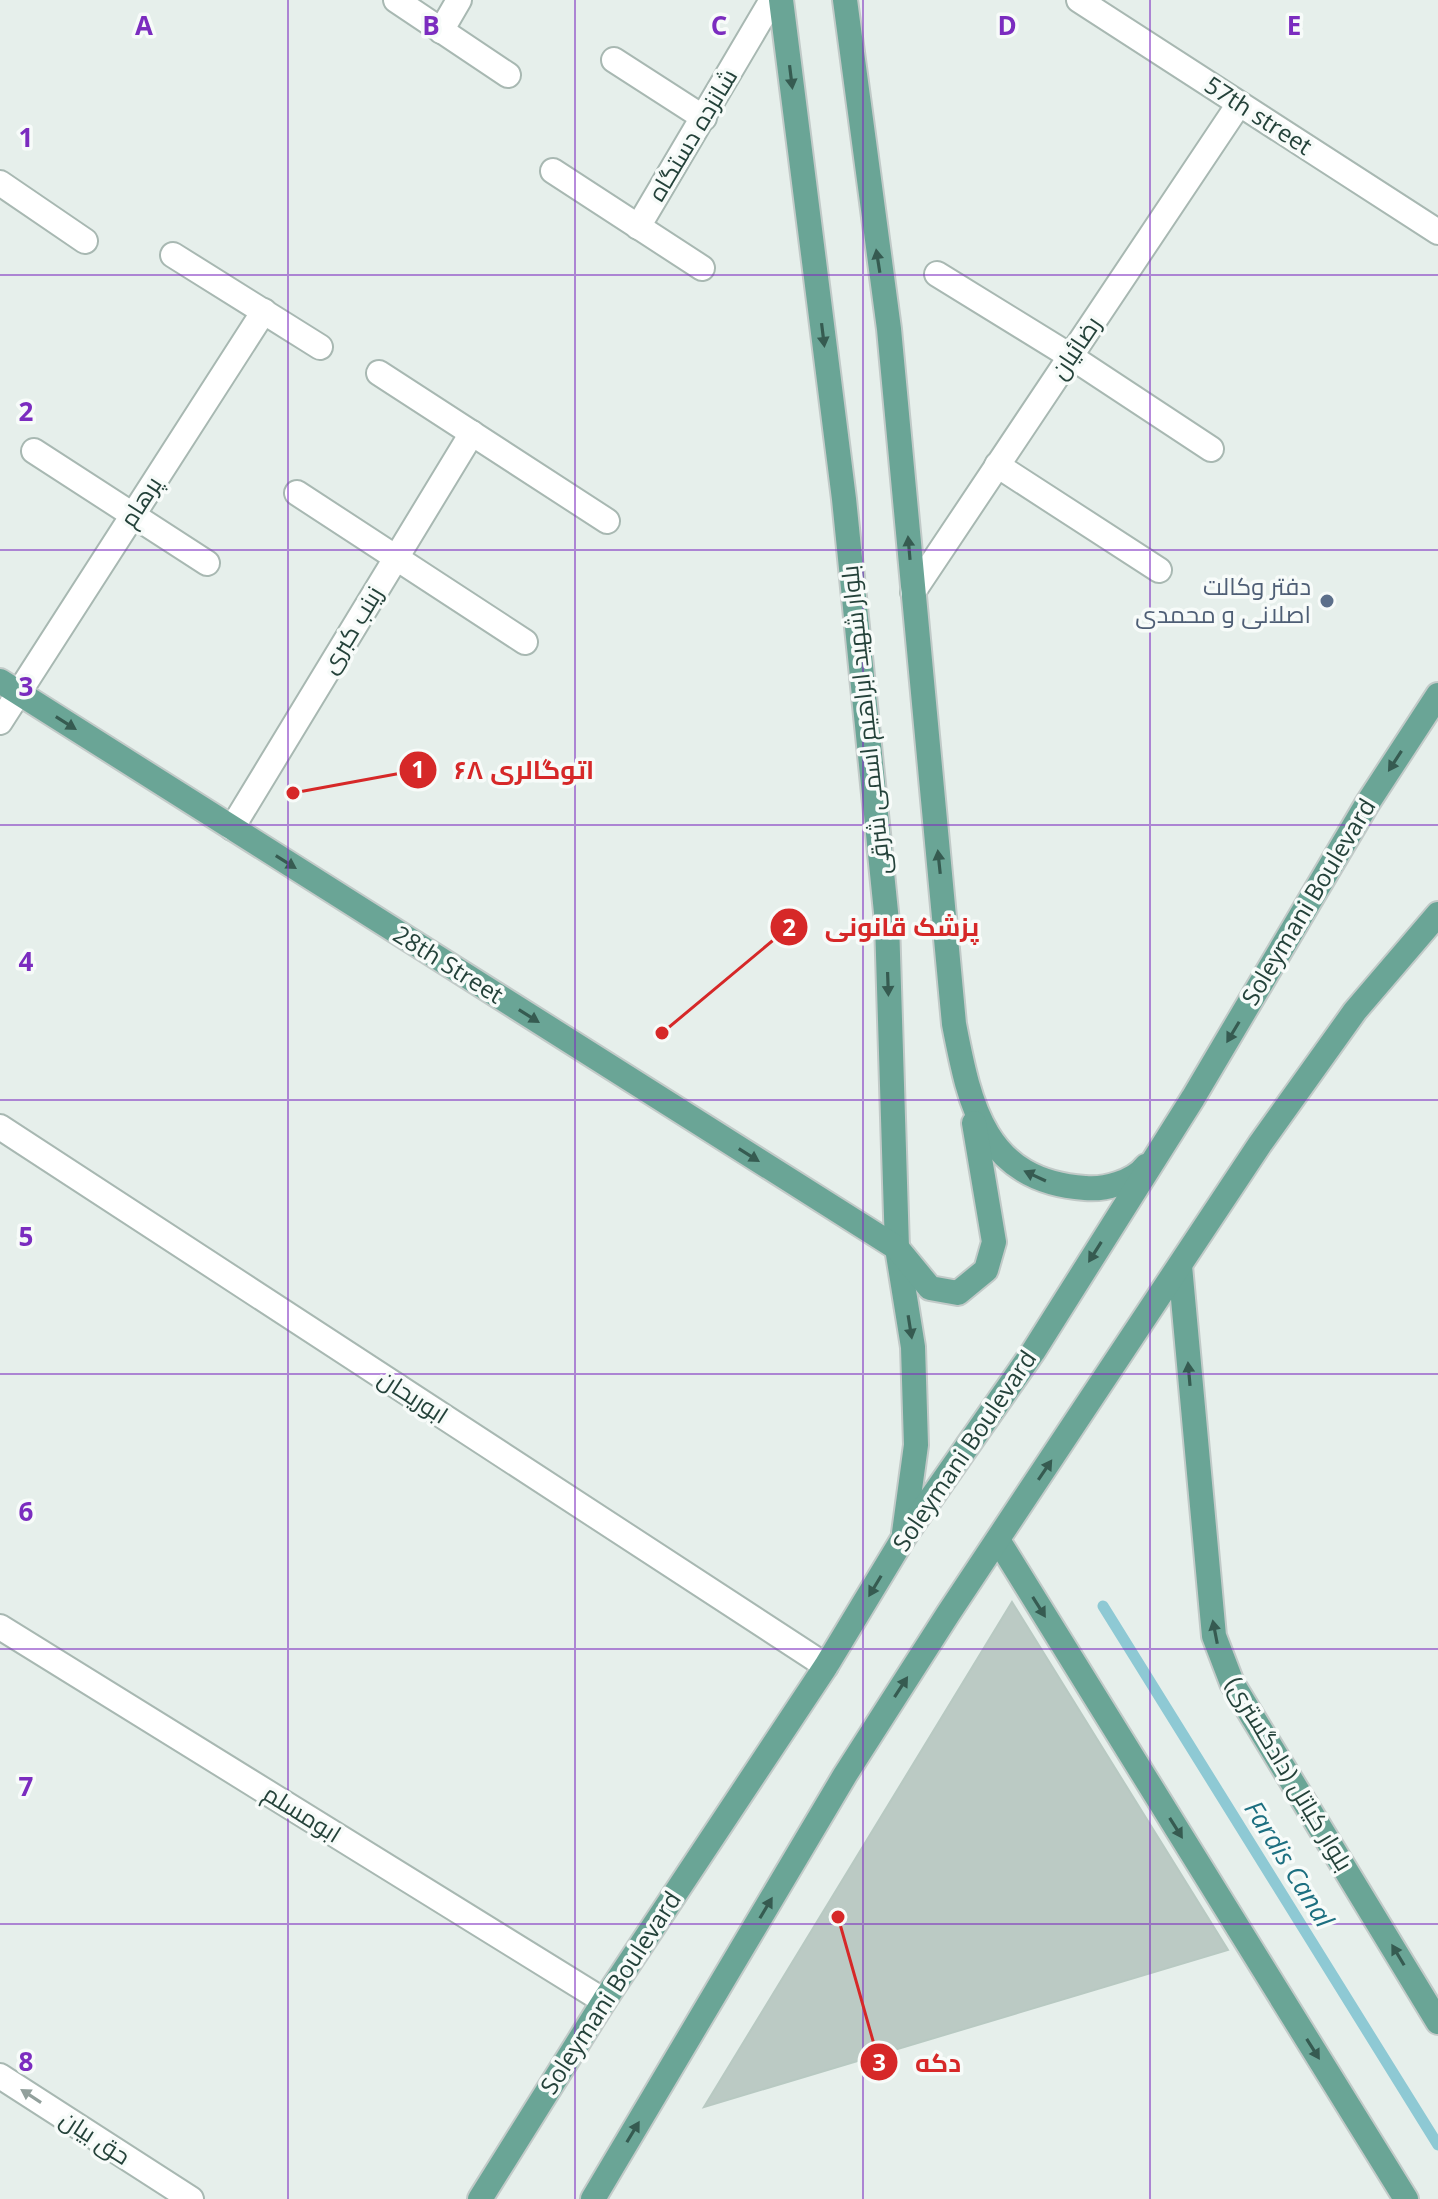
<svg xmlns="http://www.w3.org/2000/svg" width="1438" height="2199" viewBox="0 0 1438 2199" font-family="'Open Sans',Cairo,sans-serif">
	<rect width="100%" height="100%" fill="#e6efeb"/>
	<g fill="none" stroke-linecap="round" stroke-linejoin="round">
		<path stroke="#8ec9d4" stroke-width="11" d="M 1103,1606 L 1438,2145"/>
	</g>
	<path fill="#bbcac4" stroke="#b8c9c2" stroke-width="2" d="M 1012,1602 L 1228,1950 L 704,2107 Z"/>
	<g fill="none" stroke-linecap="round" stroke-linejoin="round">
		<g stroke="#a8b8b2" stroke-width="28">
			<g id="minor">
				<path d="M 396,0 L 508,75"/>
				<path d="M 1079,0 L 1438,232"/>
				<path d="M 441,31 L 459,0"/>
				<path d="M 614,60 L 704,118"/>
				<path d="M 553,171 L 702,268"/>
				<path d="M 0,183 L 85,241"/>
				<path d="M 638,227 L 772,0"/>
				<path d="M 173,255 L 320,347"/>
				<path d="M 937,274 L 1070,356 L 1211,449"/>
				<path d="M 379,373 L 607,521"/>
				<path d="M 34,451 L 207,563"/>
				<path d="M 997,465 L 1159,570"/>
				<path d="M 297,493 L 525,642"/>
				<path d="M 913,592 L 1239,104"/>
				<path d="M 0,722 L 264,311"/>
				<path d="M 232,828 L 472,433"/>
				<path d="M 0,1127 L 826,1666"/>
				<path d="M 0,1627 L 604,2001"/>
				<path d="M 0,2076 L 191,2199"/>
			</g>
		</g>
		<g stroke="#c2cac8" stroke-width="28">
			<g id="major">
				<path d="M 781,0 L 844,499 L 887,922 L 897,1248 L 913,1347 L 916,1445 L 904,1533"/>
				<path d="M 845,0 L 889,329 L 954,1024 C 970,1107 985,1181 1085,1188 C 1104,1190 1134,1182 1146,1166"/>
				<path d="M 0,681 L 897,1248 L 930,1288 L 958,1293 L 986,1270 L 994,1242 L 974,1123"/>
				<path d="M 1180,1266 L 1214,1636 L 1232,1683 L 1438,2022"/>
				<path d="M 998,1540 L 1406,2199"/>
				<path d="M 480,2199 L 604,2001 L 826,1666 L 904,1537 L 1033,1352 L 1193,1098 L 1367,804 L 1438,695"/>
				<path d="M 593,2199 L 845,1775 L 948,1614 L 1260,1144 L 1355,1011 L 1438,914"/>
			</g>
		</g>
		<use href="#minor" stroke="#fff" stroke-width="24"/>
		<use href="#major" stroke="#6aa596" stroke-width="24"/>
	</g>
	<defs><path id="oneway-solid" d="M-6-.8H1V-3.2L6.5 0L1 3.2V.8H-6Z" transform="scale(2)"/></defs>
	<g fill="#365b51">
		<use href="#oneway-solid" transform="translate(791 77) rotate(83)"/>
		<use href="#oneway-solid" transform="translate(878 261) rotate(-99)"/>
		<use href="#oneway-solid" transform="translate(823 335) rotate(83)"/>
		<use href="#oneway-solid" transform="translate(909 548) rotate(-95)"/>
		<use href="#oneway-solid" transform="translate(66 723) rotate(32)"/>
		<use href="#oneway-solid" transform="translate(1395 761) rotate(123)"/>
		<use href="#oneway-solid" transform="translate(286 862) rotate(32)"/>
		<use href="#oneway-solid" transform="translate(939 862) rotate(-96)"/>
		<use href="#oneway-solid" transform="translate(888 984) rotate(88)"/>
		<use href="#oneway-solid" transform="translate(529 1016) rotate(32)"/>
		<use href="#oneway-solid" transform="translate(1233 1032) rotate(121)"/>
		<use href="#oneway-solid" transform="translate(749 1155) rotate(32)"/>
		<use href="#oneway-solid" transform="translate(1035 1176) rotate(-155)"/>
		<use href="#oneway-solid" transform="translate(1095 1252) rotate(122)"/>
		<use href="#oneway-solid" transform="translate(910 1327) rotate(81)"/>
		<use href="#oneway-solid" transform="translate(1189 1374) rotate(-95)"/>
		<use href="#oneway-solid" transform="translate(1045 1470) rotate(-56)"/>
		<use href="#oneway-solid" transform="translate(875 1586) rotate(121)"/>
		<use href="#oneway-solid" transform="translate(1039 1607) rotate(58)"/>
		<use href="#oneway-solid" transform="translate(1215 1632) rotate(-101)"/>
		<use href="#oneway-solid" transform="translate(901 1687) rotate(-57)"/>
		<use href="#oneway-solid" transform="translate(1176 1828) rotate(58)"/>
		<use href="#oneway-solid" transform="translate(766 1908) rotate(-59)"/>
		<use href="#oneway-solid" transform="translate(1398 1955) rotate(-121)"/>
		<use href="#oneway-solid" transform="translate(1313 2049) rotate(58)"/>
		<use href="#oneway-solid" transform="translate(633 2132) rotate(-59)"/>
	</g>
	<use fill="#92a09c" href="#oneway-solid" transform="translate(31 2096) rotate(-147)"/>
	<path fill="none" stroke="#7b2cbf" stroke-width="2" stroke-opacity="0.55" d="M 288,0 L 288,2199M 575,0 L 575,2199M 863,0 L 863,2199M 1150,0 L 1150,2199M 0,275 L 1438,275M 0,550 L 1438,550M 0,825 L 1438,825M 0,1100 L 1438,1100M 0,1374 L 1438,1374M 0,1649 L 1438,1649M 0,1924 L 1438,1924"/>
	<circle fill="#5c6f8a" stroke="#f7fbf9" stroke-width="3" cx="1327" cy="601" r="8"/>
	<g text-anchor="middle" stroke-width="7" stroke-linejoin="round" paint-order="stroke">
		<g font-size="24" fill="#24423a" stroke="#f7fbf9">
			<text transform="translate(1258 116) rotate(33)" y="8">57th street</text>
			<text transform="translate(693 135) rotate(-59)" y="8">شانزده دستگاه</text>
			<text transform="translate(1076 348) rotate(-56)" y="8">رضائیان</text>
			<text transform="translate(141 502) rotate(-57)" y="8">پرهام</text>
			<text transform="translate(352 630) rotate(-59)" y="8">زینب کبری</text>
			<text transform="translate(866 720) rotate(-96)" y="8">بلوار شهید ابراهیم اسمی شرقی</text>
			<text transform="translate(1309 902) rotate(-59)" y="8">Soleymani Boulevard</text>
			<text transform="translate(448 965) rotate(32)" y="8">28th Street</text>
			<text transform="translate(413 1397) rotate(33)" y="8">ابوریحان</text>
			<text transform="translate(965 1451) rotate(-56)" y="8">Soleymani Boulevard</text>
			<text transform="translate(1289 1774) rotate(59)" y="8">بلوار کیاتل (دادگستری)</text>
			<text transform="translate(302 1814) rotate(32)" y="8">ابومسلم</text>
			<text transform="translate(611 1993) rotate(-57)" y="8">Soleymani Boulevard</text>
			<text transform="translate(95 2138) rotate(33)" y="8">حق بیان</text>
		</g>
		<g font-size="24" fill="#4e5e75" stroke="#f7fbf9" text-anchor="end">
			<text x="1311" y="595">دفتر وکالت<tspan x="1311" dy="28">اصلانی و محمدی</tspan></text>
		</g>
		<g font-size="26" font-style="italic" fill="#1c6f80" stroke="#f7fbf9">
			<text transform="translate(1289 1864) rotate(58)" y="9">Fardis Canal</text>
		</g>
	</g>
	<g font-size="26" text-anchor="middle" font-weight="bold" fill="#7b2cbf" stroke="#f7fbf9" stroke-width="7" stroke-linejoin="round" paint-order="stroke">
		<text x="144" y="35">A</text>
		<text x="431" y="35">B</text>
		<text x="719" y="35">C</text>
		<text x="1007" y="35">D</text>
		<text x="1294" y="35">E</text>
		<text x="26" y="147">1</text>
		<text x="26" y="421">2</text>
		<text x="26" y="696">3</text>
		<text x="26" y="971">4</text>
		<text x="26" y="1246">5</text>
		<text x="26" y="1521">6</text>
		<text x="26" y="1796">7</text>
		<text x="26" y="2071">8</text>
	</g>
	<path fill="none" stroke="#d62828" stroke-width="3" d="M293 793L418 770M662 1033L789 927M838 1917L879 2062"/>
	<g fill="#d62828" stroke="#f7fbf9" stroke-width="3">
		<circle cx="293" cy="793" r="8"/>
		<circle cx="662" cy="1033" r="8"/>
		<circle cx="838" cy="1917" r="8"/>
		<circle cx="418" cy="770" r="20"/>
		<circle cx="789" cy="927" r="20"/>
		<circle cx="879" cy="2062" r="20"/>
	</g>
	<g font-size="24" text-anchor="middle" font-weight="bold" fill="#fff">
		<text x="418" y="778">1</text>
		<text x="789" y="936">2</text>
		<text x="879" y="2071">3</text>
	</g>
	<g font-size="26" text-anchor="middle" font-weight="bold" fill="#d62828" stroke="#f7fbf9" stroke-width="7" stroke-linejoin="round" paint-order="stroke">
		<text x="524" y="779">اتوگالری ۶۸</text>
		<text x="902" y="936">پزشک قانونی</text>
		<text x="938" y="2072">دکه</text>
	</g>
</svg>
